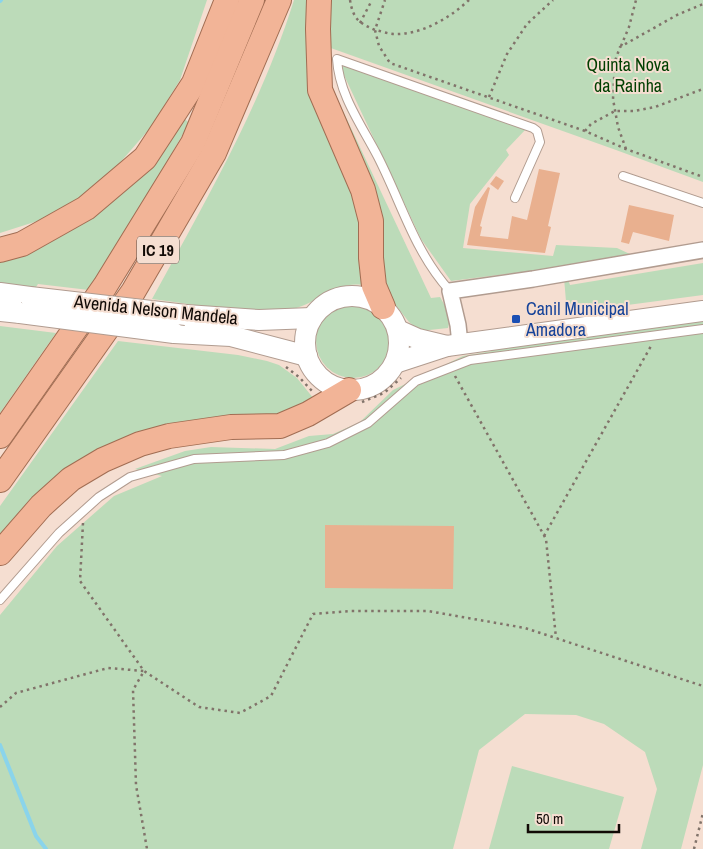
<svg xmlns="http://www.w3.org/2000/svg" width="703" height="849" viewBox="0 0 703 849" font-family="'Archivo Narrow',sans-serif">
	<rect width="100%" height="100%" fill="#f5ded1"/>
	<g fill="#bcdbb9">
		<path d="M 0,0 L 207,0 L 180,80 L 151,127 L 104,181 L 75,202 L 58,210 L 47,218 L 0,233 Z"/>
		<path d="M 294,0 L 314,0 L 313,24 L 361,206 L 367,286 C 337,278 317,305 289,310 C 282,311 273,310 266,310 C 228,311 190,304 152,299 C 205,202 261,106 294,0 Z"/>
		<path d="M 330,0 L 703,0 L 703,182 L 616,150 L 328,47 Z"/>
		<path d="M 343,64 L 526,129 L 506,150 L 509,155 L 470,204 L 463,248 L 553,256 L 556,245 L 617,248 L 632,255 L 601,262 L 451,281 L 421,239 L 342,71 Z"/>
		<path d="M 326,75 L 431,298 L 440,297 C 446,308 452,315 448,328 L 420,331 L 409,322 L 383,289 Z"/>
		<path d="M 185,119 L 189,123 L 157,180 L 89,290 L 38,284 L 36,287 L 0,284 L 0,256 L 132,180 Z"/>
		<path d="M 703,263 L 703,295 L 567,313 L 564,278 L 567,277 L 570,285 Z"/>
		<circle cx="353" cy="341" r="37"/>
		<path d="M 703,320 L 703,765 L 681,849 L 641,849 L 657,789 L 645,752 L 604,724 L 576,715 L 525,714 L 479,750 L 453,849 L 0,849 L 0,615 L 57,546 L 114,496 L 162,476 L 135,469 L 185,451 L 211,447 L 275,449 L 309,436 L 333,434 L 360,422 L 393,390 L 463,356 L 492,351 L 493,348 Z"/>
		<path d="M 0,326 L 56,333 L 0,413 Z"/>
		<path d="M 118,341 L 238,355 L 267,361 L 279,365 L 297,378 L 314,399 L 291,414 L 167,427 L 0,542 L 0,506 Z"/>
		<path d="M 512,766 L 624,797 L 609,849 L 489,849 Z"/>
	</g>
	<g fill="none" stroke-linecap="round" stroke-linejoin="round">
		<g stroke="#8ad4eb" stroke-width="4">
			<path d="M 0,1 L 1,0"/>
			<path d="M 0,745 L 36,836 L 46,849"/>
		</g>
	</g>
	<g fill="#e9b08f">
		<path d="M 539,169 L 560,173 L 548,226 L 551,227 L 545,253 L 467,245 L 475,207 L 488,187 L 490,188 L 480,226 L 482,227 L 480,236 L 508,239 L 512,216 L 527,220 Z"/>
		<path d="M 496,176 L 504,181 L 498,190 L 490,184 Z"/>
		<path d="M 629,205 L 674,215 L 669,241 L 633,232 L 629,244 L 621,242 Z"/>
		<path d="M 325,525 L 454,526 L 453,589 L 325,588 Z"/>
	</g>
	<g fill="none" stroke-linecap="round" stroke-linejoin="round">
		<g stroke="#b19c90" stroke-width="10">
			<g id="service">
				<path d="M 623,176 L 703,203"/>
				<path d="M 450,291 C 414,251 402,204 378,157 C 362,126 339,95 337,59 L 533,128 L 537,131 L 540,142 L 515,198"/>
				<path d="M 0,600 L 59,533 L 99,497 L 130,477 L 194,459 L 284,455 L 328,443 L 368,423 L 416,381 L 470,360 L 703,329"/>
			</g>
		</g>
		<g stroke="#b19c90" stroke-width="18">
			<path id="minor" d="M 460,344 L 458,325 L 450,291 L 533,279 L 703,250"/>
		</g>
		<g stroke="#b19c90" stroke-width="22">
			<g id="secondary">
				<path d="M 0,293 L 30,297"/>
				<circle cx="352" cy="343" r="47"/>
				<path d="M 0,311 L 20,313"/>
				<path d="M 186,315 L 259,320 L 312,318"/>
				<path d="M 398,330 L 418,339 L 447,346"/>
				<path d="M 174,333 L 231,336 L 307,356"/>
				<path d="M 395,363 L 447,346 L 703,311"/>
			</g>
		</g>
		<g stroke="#a16d53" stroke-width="26">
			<g id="trunk">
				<path d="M 319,0 L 318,29 L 320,90 L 363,190 L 371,221 L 371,258 L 374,286 L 383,307"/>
				<path d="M 0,250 L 22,244 L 86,208 L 145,158 L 194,83 L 227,0"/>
				<path d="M 0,436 L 105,286 L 193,143 L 252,0"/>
				<path d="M 0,480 L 133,292 L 214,153 L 279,0"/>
				<path d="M 0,553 L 41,506 L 71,479 L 103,460 L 140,444 L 169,436 L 231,427 L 280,426 L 308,414 L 349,390"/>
			</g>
		</g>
		<g stroke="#81736a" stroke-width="2.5" stroke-dasharray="2.5 4" stroke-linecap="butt">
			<path d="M 350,0 C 353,19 359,23 375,30 L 385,0"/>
			<path d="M 469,0 C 450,18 421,35 394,34 C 388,34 381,31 375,30 L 379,46 L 390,63 L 585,131 L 626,149 L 703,177"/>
			<path d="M 360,23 L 372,0"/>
			<path d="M 621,46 L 629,27 L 636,0"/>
			<path d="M 489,97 L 507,54 L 527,24 L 553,0"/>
			<path d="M 585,131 L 591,124 L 615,111 L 634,111 L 655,107 L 703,89"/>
			<path d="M 626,149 L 618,127 L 613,99 L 615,61 L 620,47 L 677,15 L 703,4"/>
			<path d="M 286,367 L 299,377 L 313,392"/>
			<path d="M 455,376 L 546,539 L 556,638"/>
			<path d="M 362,402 L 384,393 L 401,378"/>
			<path d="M 83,523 L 80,581 L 144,671 L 199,707 L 240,713 L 271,696 L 313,614 L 350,611 L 428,611 L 525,628 L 703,686"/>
			<path d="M 544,536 L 651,346"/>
			<path d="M 0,707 L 16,693 L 108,668 L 144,671 L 133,690 L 136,785 L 147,849"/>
			<path d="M 694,849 L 703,813"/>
		</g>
		<use href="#service" stroke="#fff" stroke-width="8"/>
		<use href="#minor" stroke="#fff" stroke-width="15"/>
		<use href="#secondary" stroke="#fff" stroke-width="20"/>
		<use href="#trunk" stroke="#f2b497" stroke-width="24"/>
		<g stroke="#b19c90" stroke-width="22" stroke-linecap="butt">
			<g id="secondary-bridge">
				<path d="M 30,297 L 186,315"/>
				<path d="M 20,313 L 174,333"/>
			</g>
		</g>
		<use href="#secondary-bridge" stroke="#fff" stroke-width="20"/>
	</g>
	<rect fill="#1a4fb4" stroke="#f5ded1" stroke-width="2" x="511" y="314" width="10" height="10" rx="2.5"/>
	<g text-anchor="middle" stroke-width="4" stroke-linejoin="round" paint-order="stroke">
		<rect fill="#f5ded1" stroke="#554a43" stroke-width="1" x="137" y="236.5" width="42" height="27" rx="4"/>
		<g font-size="16" font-weight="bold" fill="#110a06">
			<text x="158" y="256">IC 19</text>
		</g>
		<g font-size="18" fill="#003f00" stroke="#f5ded1">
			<text x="628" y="71">Quinta Nova<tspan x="628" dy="21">da Rainha</tspan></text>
		</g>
		<g font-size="18" fill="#164399" stroke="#f5ded1" text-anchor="start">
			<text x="526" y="315">Canil Municipal<tspan x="526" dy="21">Amadora</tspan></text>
		</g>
		<g font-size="18" fill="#110a06" stroke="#f5ded1">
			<text transform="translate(156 310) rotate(6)" y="6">Avenida Nelson Mandela</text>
		</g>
	</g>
	<path d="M528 824v8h91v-8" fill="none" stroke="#110a06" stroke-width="2.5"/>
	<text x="536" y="824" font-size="15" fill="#110a06" stroke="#f5ded1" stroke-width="4" paint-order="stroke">50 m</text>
</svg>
